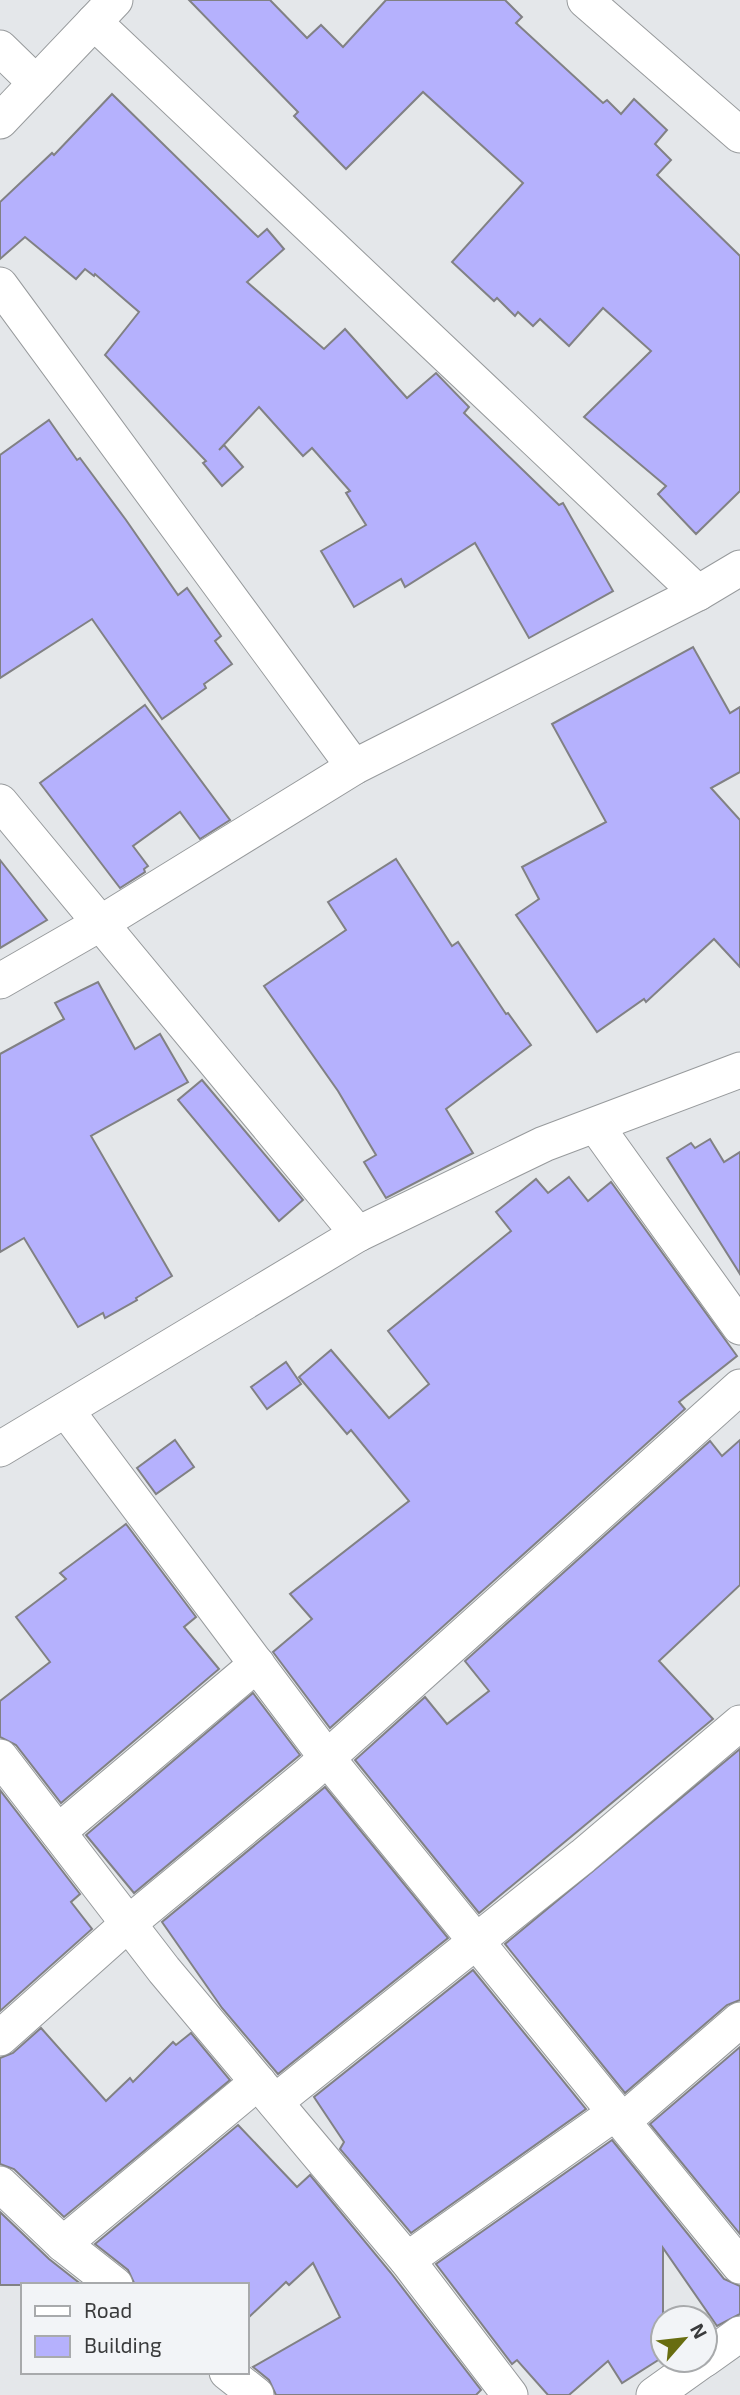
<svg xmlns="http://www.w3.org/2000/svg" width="740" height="2395" viewBox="0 0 740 2395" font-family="'Exo 2',sans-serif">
	<rect width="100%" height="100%" fill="#e4e7ea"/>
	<g fill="#b5b1fd" stroke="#818184" stroke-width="2">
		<path d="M 189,0 L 270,0 L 307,38 L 321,25 L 343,47 L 386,0 L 505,0 L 522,17 L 516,23 L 603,103 L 607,100 L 621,114 L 634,99 L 667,130 L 655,144 L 671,160 L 657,175 L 740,256 L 740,491 L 696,534 L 658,494 L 666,486 L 584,417 L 651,351 L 603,308 L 569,346 L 540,319 L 533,326 L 518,312 L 515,316 L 497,298 L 494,301 L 452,262 L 523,183 L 423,92 L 346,169 L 294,116 L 298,112 Z"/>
		<path d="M 112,94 L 258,237 L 267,229 L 284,249 L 247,282 L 324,349 L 345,329 L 407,398 L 436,373 L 469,407 L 464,413 L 559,505 L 563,503 L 613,591 L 529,638 L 475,543 L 405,587 L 401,579 L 354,607 L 321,551 L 366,525 L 346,493 L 350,491 L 312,448 L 303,456 L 259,407 L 219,450 L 224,445 L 243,467 L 222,486 L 203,463 L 206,461 L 105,355 L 139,312 L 95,274 L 94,276 L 85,269 L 76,279 L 25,237 L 0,259 L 0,202 L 52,153 L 54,155 Z"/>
		<path d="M 49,420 L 77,460 L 80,458 L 126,520 L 178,595 L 187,588 L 221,636 L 215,641 L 232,664 L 204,684 L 206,688 L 162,719 L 92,619 L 0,678 L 0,455 Z"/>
		<path d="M 693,647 L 730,713 L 740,707 L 740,772 L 711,788 L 740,820 L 740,967 L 714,939 L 646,1002 L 644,999 L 597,1032 L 516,915 L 539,899 L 522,867 L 606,822 L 552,724 Z"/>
		<path d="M 145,705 L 230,820 L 200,839 L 180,812 L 133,846 L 148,866 L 144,869 L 145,872 L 120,888 L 40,783 Z"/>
		<path d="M 396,859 L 452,946 L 458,942 L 506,1014 L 508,1013 L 531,1045 L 446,1109 L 473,1153 L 386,1198 L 364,1162 L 376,1155 L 338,1091 L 264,986 L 346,930 L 328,902 Z"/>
		<path d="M 0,860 L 47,920 L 0,948 Z"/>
		<path d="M 98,982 L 135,1049 L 160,1034 L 188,1082 L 91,1136 L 172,1276 L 136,1298 L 137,1300 L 105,1318 L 103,1313 L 78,1327 L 24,1238 L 0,1252 L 0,1054 L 64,1019 L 55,1003 Z"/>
		<path d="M 202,1080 L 303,1200 L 279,1221 L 178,1100 Z"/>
		<path d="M 710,1139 L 724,1162 L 740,1152 L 740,1274 L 667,1158 L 691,1143 L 695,1148 Z"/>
		<path d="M 569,1177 L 588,1201 L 611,1182 L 737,1356 L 679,1402 L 685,1409 L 330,1728 L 273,1652 L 312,1619 L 290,1594 L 409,1501 L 351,1430 L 347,1434 L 299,1377 L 331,1350 L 389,1418 L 429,1384 L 388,1331 L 511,1231 L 496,1212 L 536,1179 L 548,1193 Z"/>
		<path d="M 286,1362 L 301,1384 L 267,1409 L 251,1387 Z"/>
		<path d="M 175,1440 L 194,1467 L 156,1494 L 137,1468 Z"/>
		<path d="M 740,1440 L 740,1585 L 659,1661 L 713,1719 L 479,1913 L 355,1760 L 425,1697 L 447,1724 L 489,1691 L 465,1661 L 710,1441 L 722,1456 Z"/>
		<path d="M 126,1524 L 196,1617 L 184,1627 L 219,1669 L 61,1803 L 16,1745 L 0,1737 L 0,1701 L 50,1662 L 16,1617 L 66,1579 L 60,1573 Z"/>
		<path d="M 253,1693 L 300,1755 L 134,1893 L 86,1835 Z"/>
		<path d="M 740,1749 L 740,2000 L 727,2005 L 625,2093 L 505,1944 Z"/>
		<path d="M 325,1787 L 448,1938 L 278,2074 L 222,2008 L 162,1922 Z"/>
		<path d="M 0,1790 L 80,1894 L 71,1902 L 92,1929 L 0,2011 Z"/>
		<path d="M 473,1970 L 586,2109 L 411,2233 L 340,2149 L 344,2142 L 314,2097 Z"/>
		<path d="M 41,2028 L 106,2101 L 130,2078 L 133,2082 L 173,2042 L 176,2045 L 191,2033 L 230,2080 L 64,2217 L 14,2169 L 0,2164 L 0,2058 L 13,2053 Z"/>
		<path d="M 740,2047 L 740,2234 L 650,2124 Z"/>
		<path d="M 238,2125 L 297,2187 L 310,2175 L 391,2273 L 481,2390 L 476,2395 L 276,2395 L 269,2380 L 253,2367 L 340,2317 L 313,2263 L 289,2285 L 286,2282 L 247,2319 L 247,2285 L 135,2285 L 128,2270 L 95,2244 Z"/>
		<path d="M 612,2140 L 724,2279 L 740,2286 L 740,2314 L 717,2326 L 663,2248 L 663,2357 L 622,2383 L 608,2361 L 569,2395 L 548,2395 L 517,2360 L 512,2364 L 436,2264 Z"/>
		<path d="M 0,2212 L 49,2259 L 82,2285 L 0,2285 Z"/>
	</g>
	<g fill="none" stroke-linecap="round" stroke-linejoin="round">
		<g stroke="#979a9c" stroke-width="37">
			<g id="street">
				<path d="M 585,0 L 740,135"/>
				<path d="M 94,22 L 698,593"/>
				<path d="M 0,48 L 36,83"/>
				<path d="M 0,121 L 115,0"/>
				<path d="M 0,285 L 354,767"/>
				<path d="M 0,802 L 358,1234"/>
				<path d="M 0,981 L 101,923 L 354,767 L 698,593 L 740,568"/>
				<path d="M 596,1126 L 740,1327"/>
				<path d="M 66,1410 L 327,1758 L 740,2266"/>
				<path d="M 0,1449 L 358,1234 L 544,1144 L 740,1070"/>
				<path d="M 0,1757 L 164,1970 L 407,2260 L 510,2395"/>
				<path d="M 58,1832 L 257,1664"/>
				<path d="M 0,2038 L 129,1923 L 308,1775 L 740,1387"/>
				<path d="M 275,2102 L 583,1856 L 740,1723"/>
				<path d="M 623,2121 L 740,2020"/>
				<path d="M 0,2184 L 63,2244 L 115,2285"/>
				<path d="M 63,2244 L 258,2082"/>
				<path d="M 407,2260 L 615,2113"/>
				<path d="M 705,2359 L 740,2334"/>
				<path d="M 227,2372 L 256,2395"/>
				<path d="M 654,2395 L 703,2360"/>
			</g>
		</g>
		<use href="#street" stroke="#fff" stroke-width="35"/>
	</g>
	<rect x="21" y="2283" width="228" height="91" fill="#f2f4f7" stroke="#a8aaac" stroke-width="2"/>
	<rect x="35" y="2306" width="35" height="10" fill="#ffffff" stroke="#a8aaac" stroke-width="2"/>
	<text x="84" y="2318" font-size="21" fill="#3a3b3c">Road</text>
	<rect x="35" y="2336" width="35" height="21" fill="#b5b1fd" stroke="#a8aaac" stroke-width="2"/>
	<text x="84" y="2353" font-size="21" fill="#3a3b3c">Building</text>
	<g transform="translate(684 2339) rotate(62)"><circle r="33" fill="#f2f4f7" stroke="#a8aaac" stroke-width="2"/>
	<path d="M0-5L12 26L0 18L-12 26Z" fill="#686d10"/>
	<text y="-10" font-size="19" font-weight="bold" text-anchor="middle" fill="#3a3b3c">N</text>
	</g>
</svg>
